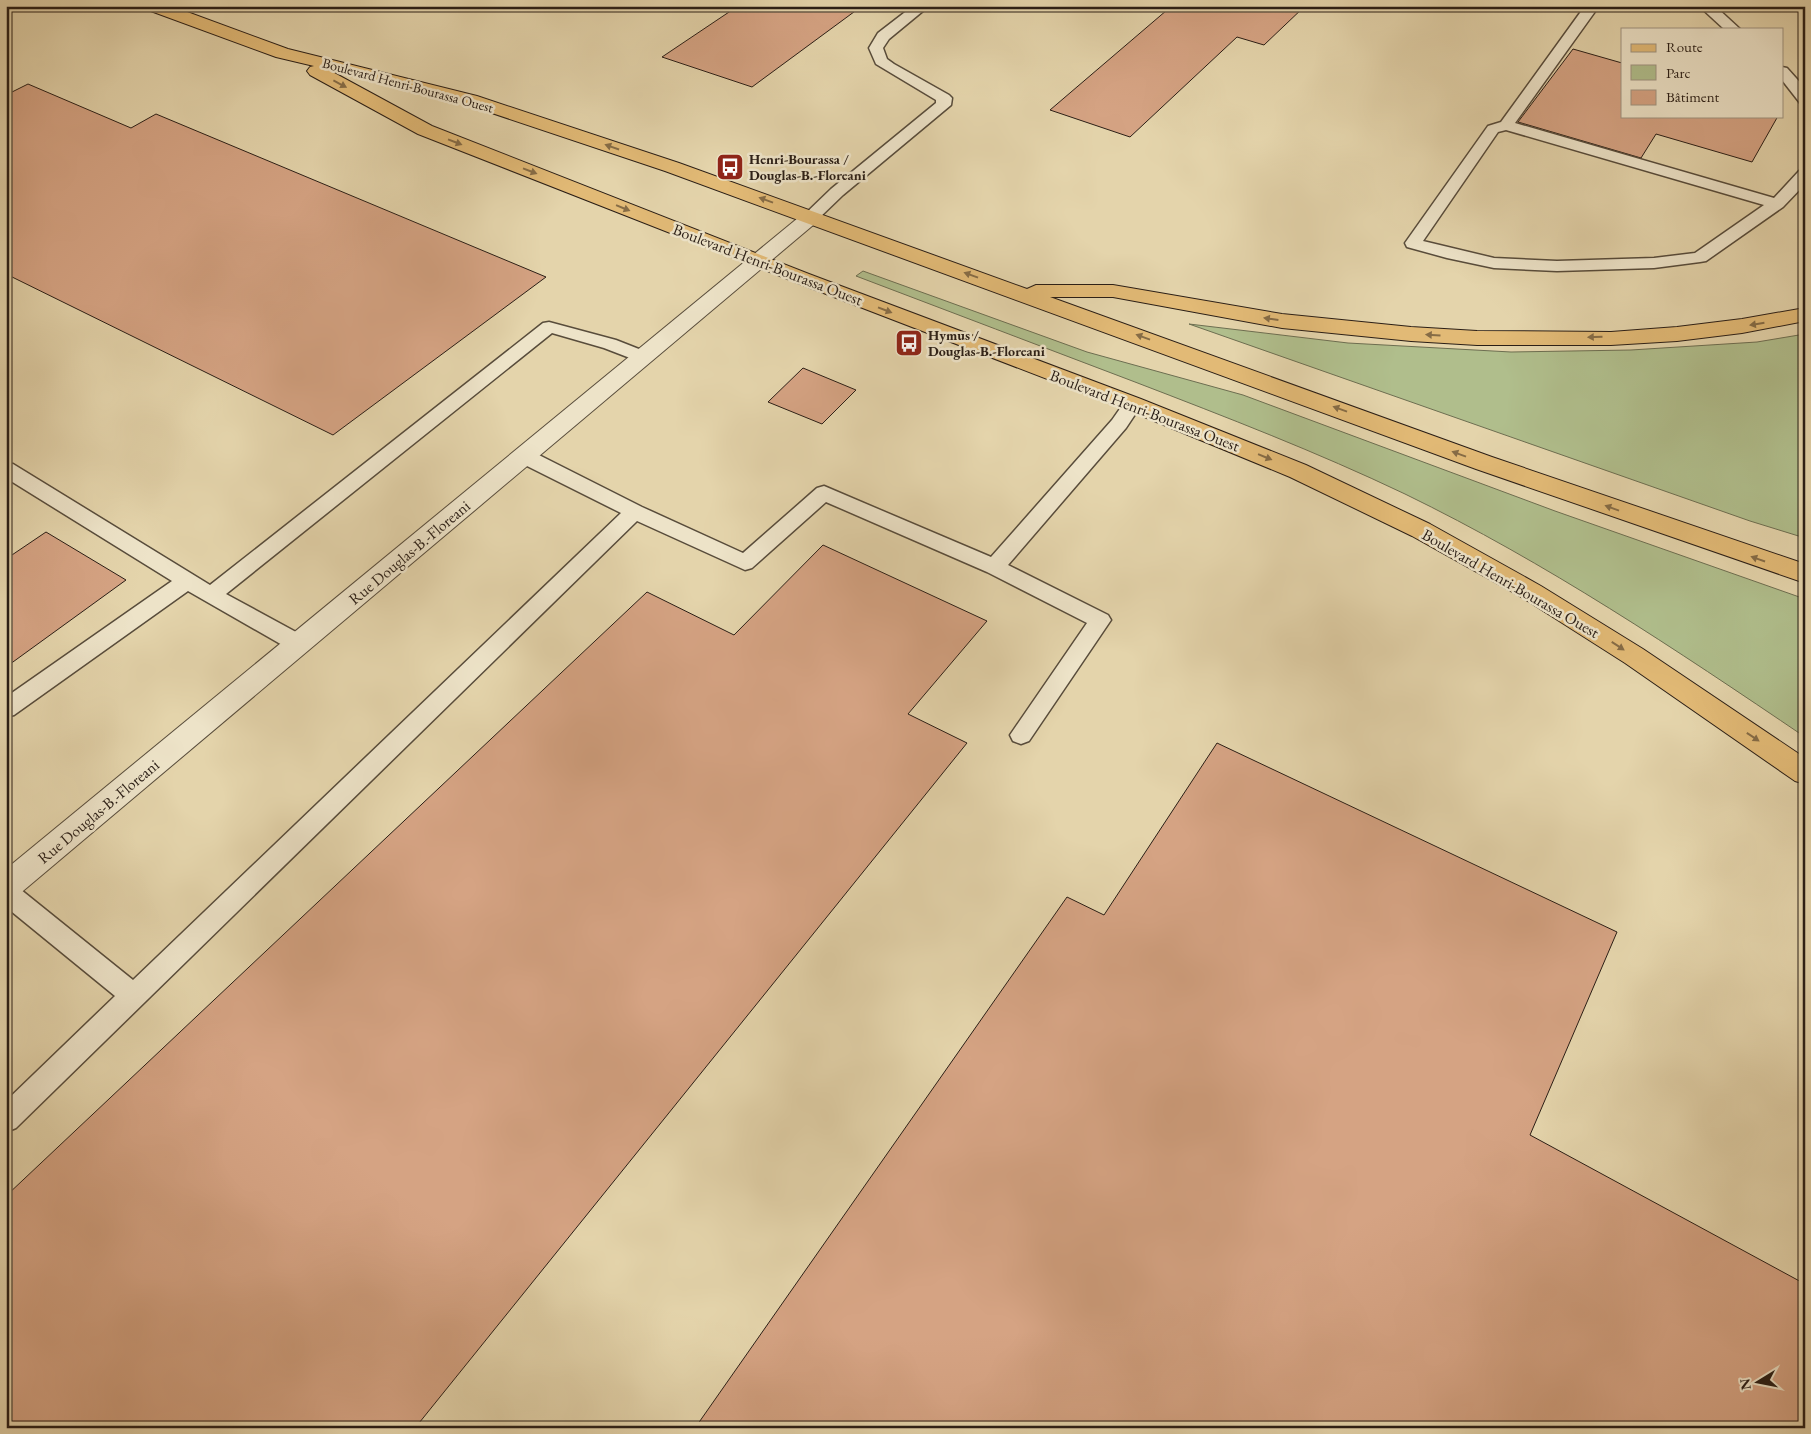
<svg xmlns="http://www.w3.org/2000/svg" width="1811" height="1434" viewBox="0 0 1811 1434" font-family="'EB Garamond',serif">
	<rect width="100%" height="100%" fill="#e4d4ab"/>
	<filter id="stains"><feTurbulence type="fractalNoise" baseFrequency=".004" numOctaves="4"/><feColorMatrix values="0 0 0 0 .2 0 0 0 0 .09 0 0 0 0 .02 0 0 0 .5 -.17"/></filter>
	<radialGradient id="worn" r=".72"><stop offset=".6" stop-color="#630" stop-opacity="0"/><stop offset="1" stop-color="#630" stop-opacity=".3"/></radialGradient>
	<g fill="#b0be8c" stroke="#6d6e51">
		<path d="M 863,271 L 1087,352 L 1243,395 L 1555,511 L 1805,599 L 1805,737 C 1675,649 1547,563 1405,494 C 1317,452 1226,417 1135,382 C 1042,347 949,311 856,276 Z"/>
		<path d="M 1189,324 L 1348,343 L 1511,352 L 1631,350 L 1757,342 L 1805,334 L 1805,538 L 1750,521 Z"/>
	</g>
	<g fill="#d5a383" stroke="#2a1e16">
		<path d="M 738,6 L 862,6 L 752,87 L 662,57 Z"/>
		<path d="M 1168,6 L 1305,6 L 1264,45 L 1237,37 L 1130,137 L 1050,110 L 1167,10 Z"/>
		<path d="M 1573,49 L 1622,63 L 1622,116 L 1778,116 L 1752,162 L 1656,134 L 1641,158 L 1518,122 Z"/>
		<path d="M 28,84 L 131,128 L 156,114 L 546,277 L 333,435 L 6,274 L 6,95 Z"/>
		<path d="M 803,368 L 856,390 L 822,424 L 768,402 Z"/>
		<path d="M 46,532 L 126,580 L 6,667 L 6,559 Z"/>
		<path d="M 823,545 L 987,621 L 908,714 L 967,743 L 415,1428 L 6,1428 L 6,1196 L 647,592 L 734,635 Z"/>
		<path d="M 1217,743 L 1617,932 L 1530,1135 L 1805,1284 L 1805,1428 L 695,1428 L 1067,897 L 1104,915 Z"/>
	</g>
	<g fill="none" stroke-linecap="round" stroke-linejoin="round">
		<g stroke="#584c3b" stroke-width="3">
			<g id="lane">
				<path d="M 913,6 L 929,6 L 889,39 L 883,48 L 887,59 L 894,64 L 949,95 L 952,98 L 951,105 L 843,195 L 817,220 L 805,220 L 803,217 L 805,214 L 831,189 L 936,103 L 936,100 L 876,64 L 869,48 L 878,33 Z"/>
				<path d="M 1585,6 L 1599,6 L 1515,123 L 1774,198 L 1799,171 L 1805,169 L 1805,184 L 1783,207 L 1706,261 L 1700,262 L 1654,268 L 1557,271 L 1494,268 L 1447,258 L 1407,247 L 1405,243 L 1488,126 L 1501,122 ZM 1506,130 L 1764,205 L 1695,253 L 1654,258 L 1557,261 L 1494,258 L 1423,241 L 1498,132 Z"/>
				<path d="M 1699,6 L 1715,6 L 1740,29 L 1724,29 Z"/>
				<path d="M 1782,67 L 1787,68 L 1805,88 L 1805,104 L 1800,103 L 1782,80 Z"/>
				<path d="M 549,322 L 616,340 L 649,353 L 652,357 L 649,361 L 643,363 L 604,348 L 552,333 L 226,594 L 307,638 L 310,644 L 307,650 L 299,652 L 291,650 L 188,591 L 14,715 L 6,717 L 6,697 L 172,581 L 6,478 L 6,463 L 13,464 L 210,585 L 543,323 Z"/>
				<path d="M 1133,398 L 1140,400 L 1142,404 L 1126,428 L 1008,565 L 1108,615 L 1111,620 L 1029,741 L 1021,744 L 1013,741 L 1010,735 L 1087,623 L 987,572 L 826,502 L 752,568 L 745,570 L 637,521 L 16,1128 L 6,1132 L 6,1101 L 115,996 L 6,907 L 6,882 L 15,885 L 133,980 L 621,513 L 517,461 L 514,456 L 517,451 L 524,450 L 531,451 L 642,507 L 743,553 L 817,488 L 824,486 L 991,557 L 1112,420 L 1126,400 Z"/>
			</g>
		</g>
		<g stroke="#584c3b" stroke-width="2">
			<path id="street" d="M 811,211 L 818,213 L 821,217 L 818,221 L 17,896 L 6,899 L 6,869 L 804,213 Z"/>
		</g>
		<g stroke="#2a1e16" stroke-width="2">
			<path id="primary" d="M 146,6 L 171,6 L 288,49 L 477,96 L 679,163 L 1027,289 L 1036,285 L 1113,285 L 1282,314 L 1411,327 L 1477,331 L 1611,332 L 1677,327 L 1742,319 L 1805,308 L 1805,321 L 1742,333 L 1677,341 L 1611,345 L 1477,345 L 1411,341 L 1282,328 L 1113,297 L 1050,297 L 1492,457 L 1805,564 L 1805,583 L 1476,469 L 665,171 L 465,104 L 327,69 L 432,126 L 809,274 L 1141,399 L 1306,465 L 1430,524 L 1541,586 L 1643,649 L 1805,758 L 1805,784 L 1795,781 L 1625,663 L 1523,598 L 1412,536 L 1290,477 L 1125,409 L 795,282 L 418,134 L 310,75 L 307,71 L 310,67 L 314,66 L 276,57 L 148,10 Z"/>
		</g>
		<use href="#lane" fill="#ede3c8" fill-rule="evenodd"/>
		<use href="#street" fill="#ede3c8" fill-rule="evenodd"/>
		<use href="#primary" fill="#e2ba76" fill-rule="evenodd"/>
	</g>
	<defs><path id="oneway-solid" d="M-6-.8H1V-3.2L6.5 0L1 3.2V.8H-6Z" transform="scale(1.25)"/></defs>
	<g fill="#866c46">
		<use href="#oneway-solid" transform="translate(340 84) rotate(28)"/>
		<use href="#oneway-solid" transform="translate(455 142) rotate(21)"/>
		<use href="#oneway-solid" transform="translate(612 147) rotate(-161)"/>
		<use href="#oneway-solid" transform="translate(530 171) rotate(21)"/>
		<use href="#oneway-solid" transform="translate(766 200) rotate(-160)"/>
		<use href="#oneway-solid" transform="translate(623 208) rotate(22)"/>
		<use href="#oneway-solid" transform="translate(971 275) rotate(-160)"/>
		<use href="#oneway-solid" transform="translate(885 310) rotate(21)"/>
		<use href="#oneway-solid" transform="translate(1271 319) rotate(-172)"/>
		<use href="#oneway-solid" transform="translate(1757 324) rotate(171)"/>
		<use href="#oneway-solid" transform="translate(1433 335) rotate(-177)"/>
		<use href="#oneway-solid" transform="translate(1143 337) rotate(-160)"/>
		<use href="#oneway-solid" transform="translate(1595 337) rotate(178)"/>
		<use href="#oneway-solid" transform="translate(1340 409) rotate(-160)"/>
		<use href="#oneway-solid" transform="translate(1459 454) rotate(-160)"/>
		<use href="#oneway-solid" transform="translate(1265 457) rotate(22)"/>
		<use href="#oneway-solid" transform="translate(1612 508) rotate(-160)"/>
		<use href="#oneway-solid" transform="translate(1758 559) rotate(-161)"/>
		<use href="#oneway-solid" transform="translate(1618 646) rotate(33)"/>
		<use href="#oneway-solid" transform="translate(1753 737) rotate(34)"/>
	</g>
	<defs>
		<g id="bus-square" transform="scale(1.4375)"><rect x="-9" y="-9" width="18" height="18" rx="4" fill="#8f2418" stroke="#ede3c8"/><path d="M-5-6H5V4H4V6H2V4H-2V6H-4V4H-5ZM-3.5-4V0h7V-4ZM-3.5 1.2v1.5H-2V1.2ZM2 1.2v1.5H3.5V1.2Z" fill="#fff"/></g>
	</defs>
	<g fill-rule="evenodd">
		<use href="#bus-square" x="730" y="167"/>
		<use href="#bus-square" x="909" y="343"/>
	</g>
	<g text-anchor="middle" stroke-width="5" stroke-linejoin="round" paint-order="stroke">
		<g font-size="14" fill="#2a1e16" stroke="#ede3c8">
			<text transform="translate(408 85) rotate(15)" y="5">Boulevard Henri-Bourassa Ouest</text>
		</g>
		<g font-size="14" font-weight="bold" fill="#2a1e16" stroke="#ede3c8" text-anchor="start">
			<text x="749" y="164">Henri-Bourassa /<tspan x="749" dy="16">Douglas-B.-Floreani</tspan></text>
			<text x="928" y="340">Hymus /<tspan x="928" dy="16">Douglas-B.-Floreani</tspan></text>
		</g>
		<g font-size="16" fill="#2a1e16" stroke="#ede3c8">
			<text transform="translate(768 264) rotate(21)" y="6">Boulevard Henri-Bourassa Ouest</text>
			<text transform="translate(1145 410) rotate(21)" y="6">Boulevard Henri-Bourassa Ouest</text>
			<text transform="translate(409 552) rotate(-40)" y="6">Rue Douglas-B.-Floreani</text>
			<text transform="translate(1511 583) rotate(30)" y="6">Boulevard Henri-Bourassa Ouest</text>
			<text transform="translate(98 811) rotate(-40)" y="6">Rue Douglas-B.-Floreani</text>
		</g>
	</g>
	<rect width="1811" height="1434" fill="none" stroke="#e4d4ab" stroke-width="25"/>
	<rect x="8" y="8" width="1796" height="1419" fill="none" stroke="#2a1e16" stroke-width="2.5"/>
	<rect x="12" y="12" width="1786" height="1409" fill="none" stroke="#2a1e16"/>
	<rect x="1621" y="28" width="162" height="90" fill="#ede3c8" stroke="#9f9481"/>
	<rect x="1631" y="44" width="25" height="8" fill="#e2ba76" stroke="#9f9481"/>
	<text x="1666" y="52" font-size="15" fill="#2a1e16">Route</text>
	<rect x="1631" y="65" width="25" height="15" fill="#b0be8c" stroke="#9f9481"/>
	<text x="1666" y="78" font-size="15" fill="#2a1e16">Parc</text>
	<rect x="1631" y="90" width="25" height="15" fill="#d5a383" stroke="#9f9481"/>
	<text x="1666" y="102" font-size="15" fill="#2a1e16">Bâtiment</text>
	<g transform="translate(1758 1382) rotate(260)" stroke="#ede3c8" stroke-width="4" paint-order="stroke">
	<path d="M0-4L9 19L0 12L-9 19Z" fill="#2a1e16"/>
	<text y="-8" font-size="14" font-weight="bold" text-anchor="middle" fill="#2a1e16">N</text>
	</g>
	<rect width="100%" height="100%" filter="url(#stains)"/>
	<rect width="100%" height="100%" fill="url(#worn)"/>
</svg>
